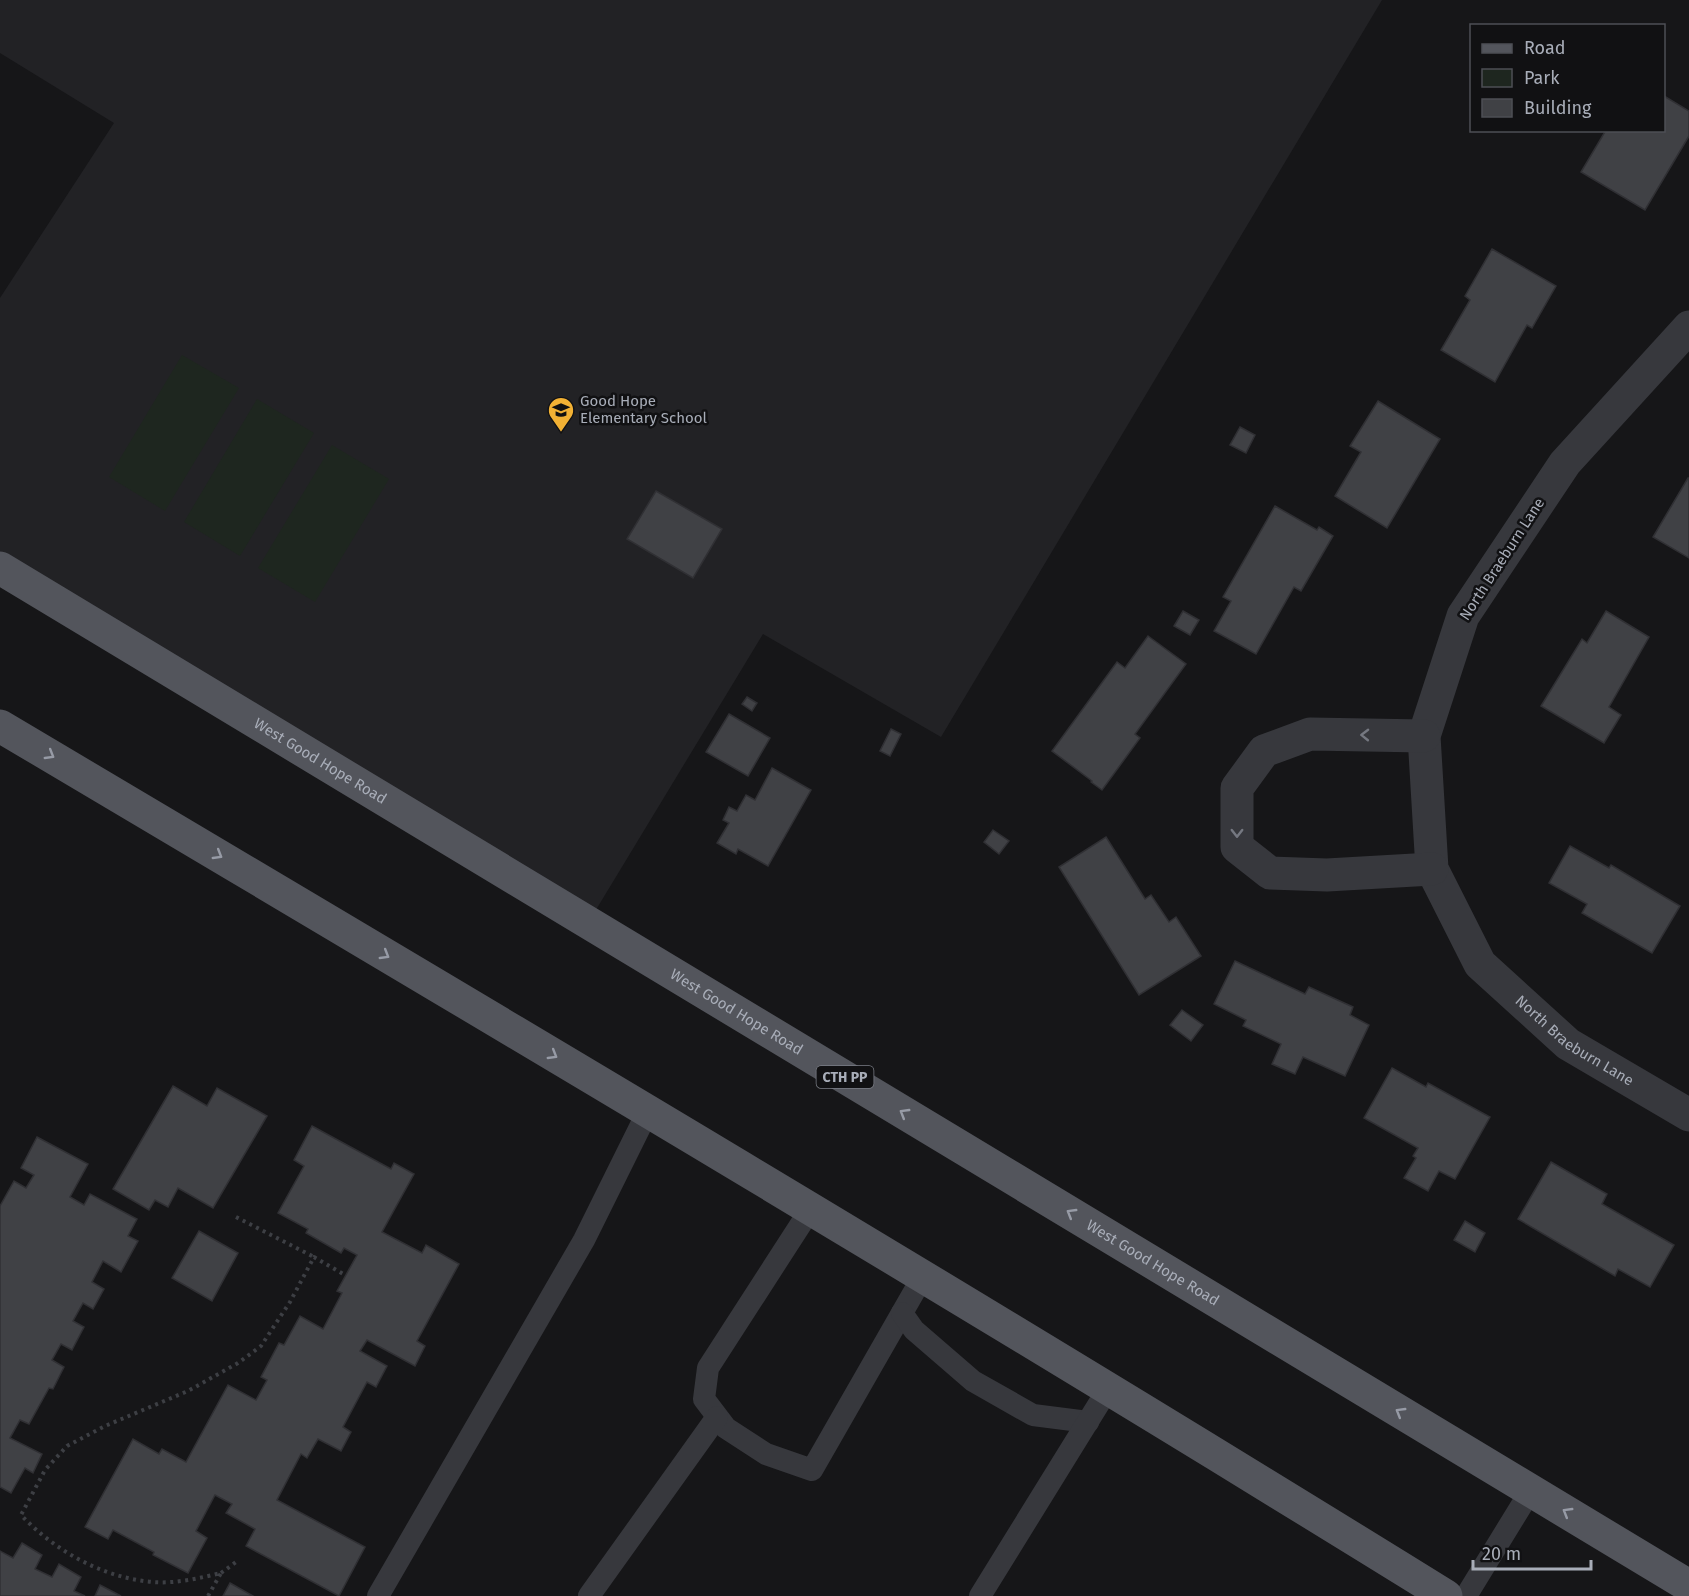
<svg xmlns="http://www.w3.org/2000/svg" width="1689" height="1596" viewBox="0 0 1689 1596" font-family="'Fira Sans',sans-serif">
	<rect width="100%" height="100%" fill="#161618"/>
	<path fill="#222225" d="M 0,0 L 1382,0 L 941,737 L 763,634 L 588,923 L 0,568 L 0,298 L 114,123 L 0,53 Z"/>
	<g fill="#1e261f">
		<path d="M 182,355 L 239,388 L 165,511 L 109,477 Z"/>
		<path d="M 257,399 L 314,433 L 240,556 L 184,522 Z"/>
		<path d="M 332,445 L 389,479 L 315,602 L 258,568 Z"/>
	</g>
	<g fill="#404145" stroke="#303034" stroke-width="1.5">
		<path d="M 1664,96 L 1689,111 L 1689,136 L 1645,210 L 1581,172 L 1606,130 L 1664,130 Z"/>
		<path d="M 1492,249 L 1556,286 L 1532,328 L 1527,325 L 1495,382 L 1441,350 L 1470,300 L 1465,296 Z"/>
		<path d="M 1378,401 L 1440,439 L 1387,528 L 1335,496 L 1361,452 L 1350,446 Z"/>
		<path d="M 1240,427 L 1255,435 L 1246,453 L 1230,445 Z"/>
		<path d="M 1688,478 L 1689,478 L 1689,558 L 1653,537 Z"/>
		<path d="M 656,491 L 722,529 L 693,578 L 627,539 Z"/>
		<path d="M 1275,506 L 1317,530 L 1319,527 L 1333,536 L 1301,591 L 1294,587 L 1256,654 L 1214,631 L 1231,601 L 1223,597 Z"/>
		<path d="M 1183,611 L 1199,620 L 1190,635 L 1174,626 Z"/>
		<path d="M 1606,611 L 1649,637 L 1609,707 L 1621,715 L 1604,743 L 1541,706 L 1582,639 L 1587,643 Z"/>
		<path d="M 1148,636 L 1186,664 L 1135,734 L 1140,738 L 1102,790 L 1091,782 L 1092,781 L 1052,751 L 1117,662 L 1125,668 Z"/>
		<path d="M 747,697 L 757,703 L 752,711 L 742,704 Z"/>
		<path d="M 729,714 L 770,738 L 748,776 L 706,752 Z"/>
		<path d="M 891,729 L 901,734 L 890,756 L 880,751 Z"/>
		<path d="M 772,768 L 811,790 L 768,866 L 738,849 L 736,854 L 717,843 L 729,823 L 723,820 L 729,807 L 737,811 L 746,795 L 755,800 Z"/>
		<path d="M 993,830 L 1009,841 L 999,854 L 984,842 Z"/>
		<path d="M 1106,837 L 1145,899 L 1151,895 L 1169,922 L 1176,917 L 1201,956 L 1139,995 L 1059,867 Z"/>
		<path d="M 1570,846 L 1609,868 L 1611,865 L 1680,906 L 1652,953 L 1582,913 L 1587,904 L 1549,883 Z"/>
		<path d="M 1235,961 L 1305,994 L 1309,987 L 1353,1007 L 1350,1015 L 1369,1025 L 1345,1076 L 1303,1057 L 1295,1074 L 1272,1064 L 1281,1044 L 1243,1026 L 1246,1020 L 1214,1004 Z"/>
		<path d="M 1182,1010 L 1203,1025 L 1191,1041 L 1170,1025 Z"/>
		<path d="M 1392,1068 L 1426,1087 L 1428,1083 L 1490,1117 L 1455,1179 L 1439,1171 L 1428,1191 L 1404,1178 L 1416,1158 L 1413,1156 L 1418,1148 L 1364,1118 Z"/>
		<path d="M 173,1086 L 207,1106 L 217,1088 L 267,1116 L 213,1208 L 178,1188 L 168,1207 L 155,1200 L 149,1210 L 113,1189 Z"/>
		<path d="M 312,1126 L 391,1169 L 394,1163 L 414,1174 L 382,1232 L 422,1253 L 426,1245 L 459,1264 L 417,1341 L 425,1346 L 415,1366 L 367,1340 L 360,1351 L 387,1366 L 376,1387 L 367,1382 L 343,1427 L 351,1432 L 341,1451 L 318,1439 L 307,1458 L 301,1454 L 277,1500 L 365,1547 L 339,1596 L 246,1546 L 255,1529 L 226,1513 L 232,1504 L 215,1495 L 196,1531 L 207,1538 L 188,1573 L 153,1555 L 154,1552 L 113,1530 L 108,1539 L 85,1527 L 133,1439 L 159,1454 L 162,1449 L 186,1462 L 228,1385 L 256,1400 L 267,1380 L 261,1377 L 279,1343 L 284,1345 L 300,1316 L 323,1329 L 342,1293 L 337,1291 L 357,1255 L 344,1248 L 341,1253 L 306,1233 L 308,1229 L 278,1213 L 304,1166 L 294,1160 Z"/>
		<path d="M 37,1137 L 88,1164 L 70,1197 L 84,1205 L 90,1194 L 137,1219 L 128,1236 L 138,1241 L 121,1272 L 103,1261 L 92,1282 L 104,1289 L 93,1309 L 83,1303 L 73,1321 L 84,1327 L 72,1350 L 61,1344 L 52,1360 L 64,1367 L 53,1389 L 49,1388 L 29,1424 L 20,1420 L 10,1438 L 42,1454 L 33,1473 L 25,1468 L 11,1493 L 0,1487 L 0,1206 L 14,1181 L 26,1188 L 34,1175 L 21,1168 Z"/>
		<path d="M 1551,1162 L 1607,1194 L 1602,1204 L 1674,1245 L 1650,1287 L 1618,1269 L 1615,1276 L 1518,1219 Z"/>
		<path d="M 1465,1221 L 1485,1233 L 1475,1252 L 1454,1240 Z"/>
		<path d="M 199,1231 L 238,1253 L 212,1301 L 172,1278 Z"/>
		<path d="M 22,1543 L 42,1555 L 35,1569 L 52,1577 L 59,1564 L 81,1577 L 74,1591 L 85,1596 L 0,1596 L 0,1551 L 13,1558 Z"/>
		<path d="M 230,1583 L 253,1596 L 223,1596 Z"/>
		<path d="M 100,1585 L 121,1596 L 95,1596 Z"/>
	</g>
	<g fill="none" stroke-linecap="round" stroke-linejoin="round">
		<g stroke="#3d3f44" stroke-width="4" stroke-dasharray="3 4.5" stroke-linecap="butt">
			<path d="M 236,1217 L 314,1257"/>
			<path d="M 221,1573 L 236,1562"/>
			<path d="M 208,1596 L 221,1573 C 200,1578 175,1584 153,1582 C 103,1578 55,1551 21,1515 L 45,1470 L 67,1446 L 105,1426 L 188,1391 L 238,1363 L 261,1346 L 290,1302 L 314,1257 L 345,1275"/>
		</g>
		<g stroke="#37383d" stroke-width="22">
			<path d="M 810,1210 L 708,1368 L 704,1399 L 726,1428 L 766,1454 L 812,1470 L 922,1278"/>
			<path d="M 902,1313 L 914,1330 L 973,1381 L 1033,1415 L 1088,1422"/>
			<path d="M 378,1596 L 584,1240 L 648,1111"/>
			<path d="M 589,1596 L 717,1417"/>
			<path d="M 980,1596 L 1108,1389"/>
			<path d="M 1466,1596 L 1531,1490"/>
		</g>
		<g stroke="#37383d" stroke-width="33">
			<path id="s1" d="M 1689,327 L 1565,463 L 1463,616 L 1424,736 L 1432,869 L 1480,964 L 1568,1044 L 1689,1115"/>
			<path d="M 1424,736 L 1310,734 L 1264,751 L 1237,788 L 1237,847 L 1270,873 L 1327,875 L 1432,869"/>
		</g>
		<g stroke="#53555c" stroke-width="33">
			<path id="s2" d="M 0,568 L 1689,1586"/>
			<path d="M 0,726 C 484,1013 968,1300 1446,1596"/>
		</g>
	</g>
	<defs><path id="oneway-chevron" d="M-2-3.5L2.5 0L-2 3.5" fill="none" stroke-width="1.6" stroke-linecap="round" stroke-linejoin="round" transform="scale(1.5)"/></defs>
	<g stroke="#757881">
		<use href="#oneway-chevron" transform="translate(1365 735) rotate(-179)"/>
		<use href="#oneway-chevron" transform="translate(1237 833) rotate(90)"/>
	</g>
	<g stroke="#979ba6">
		<use href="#oneway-chevron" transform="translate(50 755) rotate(31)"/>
		<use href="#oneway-chevron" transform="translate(218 855) rotate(31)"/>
		<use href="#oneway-chevron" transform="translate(385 955) rotate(31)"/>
		<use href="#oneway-chevron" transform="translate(553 1055) rotate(31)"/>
		<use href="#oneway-chevron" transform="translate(904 1113) rotate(-149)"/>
		<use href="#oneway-chevron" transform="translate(1071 1213) rotate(-149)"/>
		<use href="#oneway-chevron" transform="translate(1400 1412) rotate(-149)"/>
		<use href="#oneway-chevron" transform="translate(1567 1512) rotate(-149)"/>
	</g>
	<defs>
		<g id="school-pin" transform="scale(1.35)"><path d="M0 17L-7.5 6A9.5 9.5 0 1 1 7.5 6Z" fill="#f2b134" stroke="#111113"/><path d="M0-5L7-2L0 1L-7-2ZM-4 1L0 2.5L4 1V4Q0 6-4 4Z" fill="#111"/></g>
	</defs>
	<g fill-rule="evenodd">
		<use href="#school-pin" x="561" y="410"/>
	</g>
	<g text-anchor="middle" stroke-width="5" stroke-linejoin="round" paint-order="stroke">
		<rect fill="#111113" stroke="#7b7e86" stroke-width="1.5" x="816.5" y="1066" width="57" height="22" rx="4.5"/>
		<g font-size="14" font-weight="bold" fill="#a8adb8">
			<text x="845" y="1082">CTH PP</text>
		</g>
		<g font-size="15" fill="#a8adb8" stroke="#111113" text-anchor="start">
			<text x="580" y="406">Good Hope<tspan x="580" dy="17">Elementary School</tspan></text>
		</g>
		<g font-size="15" fill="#a8adb8" stroke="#111113">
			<text transform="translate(1502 559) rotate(-57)" y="5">North Braeburn Lane</text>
			<text dy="5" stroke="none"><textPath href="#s2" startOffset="374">West Good Hope Road</textPath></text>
			<text dy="5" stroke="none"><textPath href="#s2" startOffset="860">West Good Hope Road</textPath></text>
			<text dy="5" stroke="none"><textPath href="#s1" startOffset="856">North Braeburn Lane</textPath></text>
			<text dy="5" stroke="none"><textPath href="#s2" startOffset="1346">West Good Hope Road</textPath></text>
		</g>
	</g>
	<rect x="1470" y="24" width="195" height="108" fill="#111113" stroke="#4d4f55" stroke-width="1.5"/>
	<rect x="1482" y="44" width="30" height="9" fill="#53555c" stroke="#4d4f55" stroke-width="1.5"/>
	<text x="1524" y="54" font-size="18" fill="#a8adb8">Road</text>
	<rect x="1482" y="69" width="30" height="18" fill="#1e261f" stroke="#4d4f55" stroke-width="1.5"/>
	<text x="1524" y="84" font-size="18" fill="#a8adb8">Park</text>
	<rect x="1482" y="99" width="30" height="18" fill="#404145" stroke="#4d4f55" stroke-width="1.5"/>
	<text x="1524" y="114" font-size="18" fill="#a8adb8">Building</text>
	<path d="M1473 1560v9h118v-9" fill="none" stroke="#a8adb8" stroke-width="3"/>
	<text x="1482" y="1560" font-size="18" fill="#a8adb8" stroke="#111113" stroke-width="4.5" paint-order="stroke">20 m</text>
</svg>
